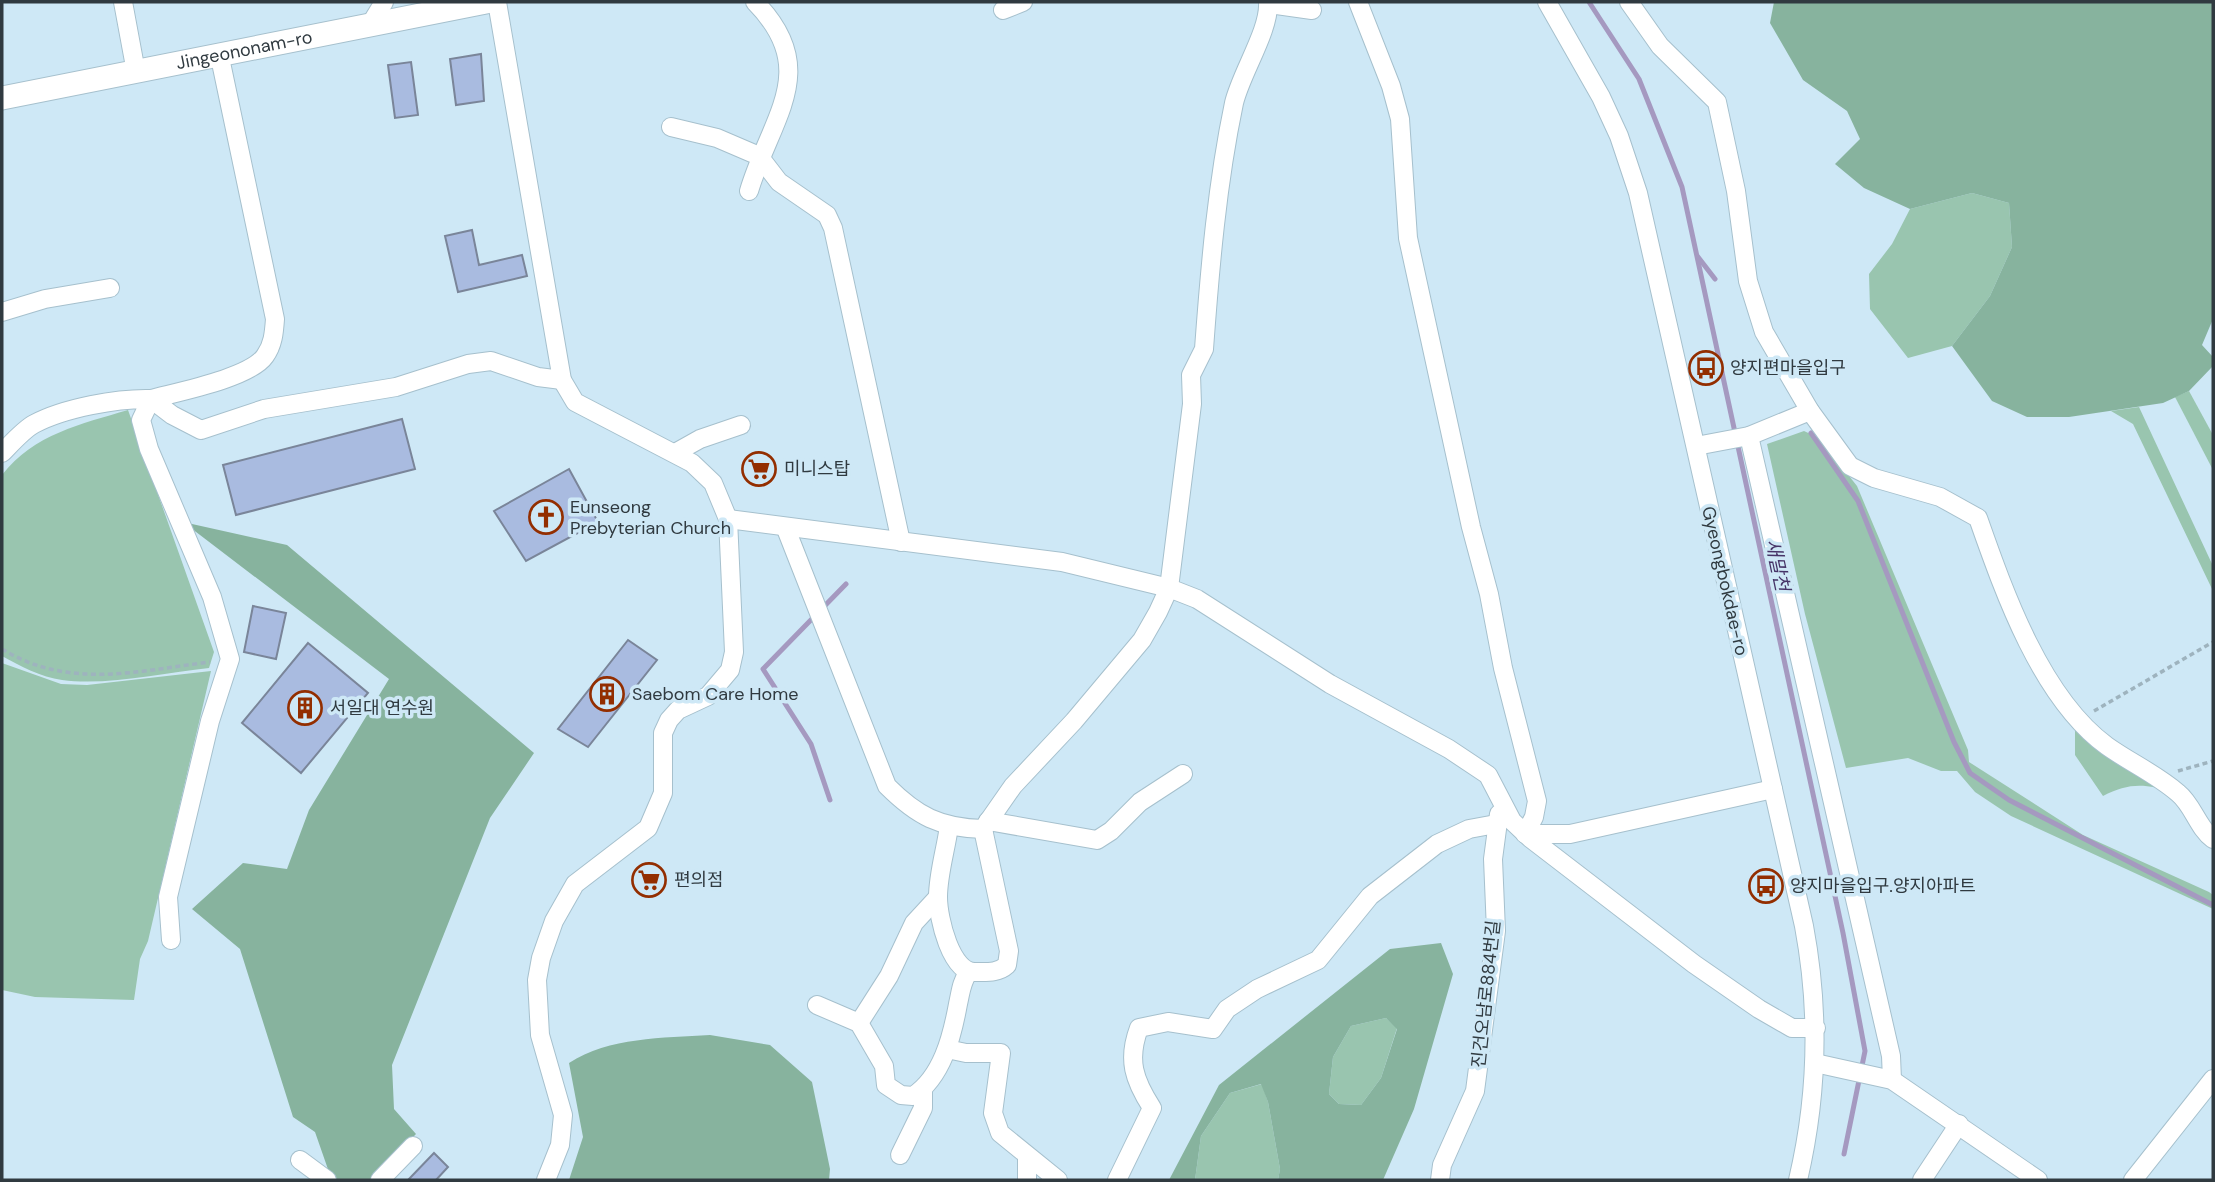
<svg xmlns="http://www.w3.org/2000/svg" width="2215" height="1182" viewBox="0 0 2215 1182" font-family="'DM Sans','Noto Sans KR',sans-serif">
	<rect width="100%" height="100%" fill="#cee8f6"/>
	<g fill="#99c5af">
		<path d="M 1972,193 L 2009,203 L 2012,247 L 1990,296 L 1952,346 L 1908,358 L 1870,309 L 1869,274 L 1892,244 L 1910,209 Z"/>
		<path d="M 2189,391 L 2213,435 L 2213,470 L 2175,397 Z"/>
		<path d="M 2139,407 L 2213,566 L 2213,591 L 2133,424 L 2111,411 Z"/>
		<path d="M 128,410 L 214,652 L 209,668 C 164,673 106,686 62,680 C 41,677 20,666 2,656 L 2,475 C 34,434 81,424 128,410 Z"/>
		<path d="M 1804,431 L 1819,438 L 1857,486 L 1968,750 L 1969,762 L 2083,835 L 2209,892 L 2213,895 L 2213,909 L 2011,816 L 1975,792 L 1957,771 L 1941,771 L 1908,758 L 1846,768 L 1805,614 L 1767,444 Z"/>
		<path d="M 2,663 L 61,684 L 87,685 L 211,671 L 148,941 L 140,959 L 134,1000 L 35,997 L 2,990 Z"/>
		<path d="M 2075,724 L 2173,793 C 2146,783 2128,783 2103,796 L 2075,755 Z"/>
		<path d="M 1386,1018 L 1397,1028 L 1381,1078 L 1361,1105 L 1339,1104 L 1329,1094 L 1333,1057 L 1351,1026 Z"/>
		<path d="M 1262,1084 L 1268,1102 L 1280,1169 L 1278,1180 L 1195,1180 L 1201,1136 L 1230,1093 Z"/>
	</g>
	<g fill="#87b39e" fill-rule="evenodd">
		<path d="M 1774,2 L 2213,2 L 2213,319 L 2202,345 L 2213,357 L 2213,366 L 2189,391 L 2163,403 L 2069,417 L 2027,417 L 1992,401 L 1952,346 L 1990,296 L 2012,247 L 2009,203 L 1972,193 L 1910,209 L 1864,188 L 1835,164 L 1860,139 L 1847,111 L 1803,80 L 1770,23 Z"/>
		<path d="M 183,522 L 287,545 L 534,753 L 490,818 L 392,1065 L 394,1109 L 416,1134 L 371,1180 L 337,1180 L 330,1175 L 315,1132 L 293,1117 L 240,949 L 192,909 L 243,863 L 287,869 L 309,810 L 389,679 Z"/>
		<path d="M 1441,943 L 1453,974 L 1414,1109 L 1383,1180 L 1278,1180 L 1280,1169 L 1268,1102 L 1261,1084 L 1230,1093 L 1201,1136 L 1195,1180 L 1169,1180 L 1219,1085 L 1390,949 ZM 1386,1018 L 1397,1029 L 1381,1078 L 1361,1105 L 1339,1104 L 1329,1094 L 1333,1057 L 1351,1026 Z"/>
		<path d="M 710,1035 L 770,1045 L 812,1082 L 830,1169 L 829,1180 L 569,1180 L 583,1137 L 569,1063 C 609,1037 663,1038 710,1035 Z"/>
	</g>
	<g fill="none" stroke-linecap="round" stroke-linejoin="round">
		<g stroke="#a599c0" stroke-width="5">
			<path d="M 1589,2 L 1639,79 L 1682,187 L 1843,933 L 1865,1051 L 1844,1154"/>
			<path d="M 1698,257 L 1715,279"/>
			<path d="M 1811,433 L 1858,501 L 1954,742 L 1970,773 L 2009,800 L 2213,905"/>
			<path d="M 830,800 L 811,744 L 763,669 L 846,584"/>
		</g>
	</g>
	<g fill="#a9bbe0" stroke="#7a8599" stroke-width="2">
		<path d="M 481,54 L 484,101 L 456,105 L 450,59 Z"/>
		<path d="M 411,62 L 418,115 L 395,118 L 388,65 Z"/>
		<path d="M 472,230 L 479,265 L 522,255 L 527,276 L 458,292 L 445,236 Z"/>
		<path d="M 402,419 L 415,469 L 236,515 L 223,465 Z"/>
		<path d="M 569,469 L 598,522 L 526,561 L 494,511 Z"/>
		<path d="M 253,606 L 286,613 L 276,659 L 244,652 Z"/>
		<path d="M 628,640 L 657,660 L 588,747 L 558,729 Z"/>
		<path d="M 308,643 L 368,693 L 301,773 L 242,723 Z"/>
		<path d="M 434,1153 L 448,1167 L 436,1180 L 408,1180 Z"/>
	</g>
	<g fill="none" stroke-linecap="round" stroke-linejoin="round">
		<g stroke="#a6c0cd" stroke-width="20">
			<g id="minor">
				<path d="M 123,2 L 136,72"/>
				<path d="M 497,2 L 562,380 L 575,402 L 692,463 L 713,483 L 728,519 L 734,652 L 730,670 L 708,696 L 678,710 L 669,720 L 663,733 L 663,793 L 648,828 L 575,884 L 554,921 L 541,958 L 537,980 L 540,1035 L 563,1115 L 560,1145 L 546,1180"/>
				<path d="M 1358,2 L 1391,86 L 1400,119 L 1408,238 L 1471,527 L 1489,594 L 1503,668 L 1537,801 L 1534,817 L 1525,834 L 1570,834 L 1773,789"/>
				<path d="M 1547,2 L 1601,97 L 1619,136 L 1638,193 L 1804,926 C 1820,1012 1818,1095 1798,1180"/>
				<path d="M 1629,2 L 1660,46 L 1717,102 L 1736,191 L 1748,281 L 1764,332 L 1810,411 L 1850,466 L 1874,478 L 1940,497 L 1978,518 C 2004,592 2041,698 2107,746 C 2131,763 2156,774 2178,793 C 2193,805 2198,828 2213,839"/>
				<path d="M 1269,4 L 1312,10"/>
				<path d="M 1003,10 L 1023,2"/>
				<path d="M 370,25 L 384,2"/>
				<path d="M 219,53 L 275,319 C 274,333 273,345 265,356 C 250,378 177,392 151,399 L 172,415 L 201,430 L 264,409 L 396,387 L 468,364 L 491,361 L 538,377 L 562,380"/>
				<path d="M 671,127 L 717,138 L 759,156 L 779,182 L 827,215 L 833,228 L 901,542"/>
				<path d="M 749,191 C 771,117 822,70 755,2"/>
				<path d="M 2,312 L 45,299 L 110,288"/>
				<path d="M 1749,436 L 1891,1056 L 1892,1080"/>
				<path d="M 1696,446 L 1749,436 L 1810,411"/>
				<path d="M 2,453 C 11,444 23,430 34,424 C 64,408 118,398 151,399 L 141,420 L 149,449 L 212,597 L 230,659 L 210,721 L 168,897 L 171,940"/>
				<path d="M 675,453 L 700,439 L 741,425"/>
				<path d="M 728,519 L 1062,562 L 1169,588 L 1197,599 L 1330,684 L 1449,749 L 1488,775 L 1512,821 L 1530,838 L 1694,964 L 1759,1009 L 1792,1028 L 1816,1028"/>
				<path d="M 786,529 L 887,786 C 917,816 940,828 983,829 L 1013,786 L 1074,721 L 1142,640 L 1158,612 L 1169,588 L 1192,404 L 1191,375 L 1204,349 C 1210,267 1217,184 1234,103 C 1241,73 1270,30 1268,2"/>
				<path d="M 988,821 L 1097,840 L 1111,831 L 1140,802 L 1183,774"/>
				<path d="M 949,826 C 946,849 938,874 938,897 C 938,918 951,974 976,972 C 988,972 998,973 1007,965 L 1009,951 L 983,829"/>
				<path d="M 817,1005 L 859,1023 L 884,1066 L 886,1085 L 901,1095 L 913,1096 C 942,1077 952,1037 958,1004 C 961,991 961,983 968,973"/>
				<path d="M 859,1023 L 889,976 L 914,923 L 938,897"/>
				<path d="M 947,1049 L 966,1053 L 1001,1053 L 993,1113 L 1000,1133 L 1058,1180"/>
				<path d="M 1815,1063 L 1892,1080 L 2038,1180"/>
				<path d="M 900,1155 L 923,1108 L 923,1090"/>
				<path d="M 300,1160 L 327,1180"/>
				<path d="M 380,1180 L 413,1146"/>
				<path d="M 1027,1180 L 1027,1158"/>
				<path d="M 1117,1180 L 1152,1108 C 1134,1080 1127,1060 1139,1028 L 1168,1022 L 1213,1029 L 1227,1009 L 1257,989 L 1318,960 L 1370,896 L 1437,844 L 1469,829 L 1496,824"/>
				<path d="M 1440,1180 L 1442,1165 L 1475,1091 L 1496,931 L 1493,859 L 1499,814"/>
				<path d="M 1922,1180 L 1959,1124"/>
				<path d="M 2133,1180 L 2213,1079"/>
			</g>
		</g>
		<g stroke="#a6c0cd" stroke-width="25">
			<g id="major">
				<path id="s1" d="M 2,98 L 486,2"/>
			</g>
		</g>
		<g stroke="#9eb3be" stroke-width="3.5" stroke-dasharray="5 3.5" stroke-linecap="butt">
			<path d="M 2,649 C 69,690 137,671 210,662"/>
			<path d="M 2094,711 L 2213,642"/>
			<path d="M 2178,771 L 2213,761"/>
		</g>
		<use href="#minor" stroke="#fff" stroke-width="18"/>
		<use href="#major" stroke="#fff" stroke-width="23"/>
	</g>
	<defs>
		<g id="bus-ring" transform="scale(1.75)"><circle r="9.5" fill="#cee8f6" stroke="#932e00" stroke-width="1.5"/><path d="M-5-6H5V4H4V6H2V4H-2V6H-4V4H-5ZM-3.5-4V0h7V-4ZM-3.5 1.2v1.5H-2V1.2ZM2 1.2v1.5H3.5V1.2Z" fill="#932e00"/></g>
		<g id="supermarket-ring" transform="scale(1.75)"><circle r="9.5" fill="#cee8f6" stroke="#932e00" stroke-width="1.5"/><path d="M-6-5.5h2.5l.6 2H6L4.5 2H-2.5L-4.4-4H-6ZM-1.5 3.2a1.3 1.3 0 1 0 .1 0ZM3 3.2a1.3 1.3 0 1 0 .1 0Z" fill="#932e00"/></g>
		<g id="church-ring" transform="scale(1.75)"><circle r="9.5" fill="#cee8f6" stroke="#932e00" stroke-width="1.5"/><path d="M-1.2-6h2.4v3.5h3.3v2.4h-3.3V6h-2.4V-.1h-3.3v-2.4h3.3Z" fill="#932e00"/></g>
		<g id="building-ring" transform="scale(1.75)"><circle r="9.5" fill="#cee8f6" stroke="#932e00" stroke-width="1.5"/><path d="M-4-6H4V6H1V3H-1V6H-4ZM-2.5-4.3h1.7v1.8h-1.7ZM.8-4.3h1.7v1.8H.8ZM-2.5-1h1.7V.8h-1.7ZM.8-1h1.7V.8H.8Z" fill="#932e00"/></g>
	</defs>
	<g fill-rule="evenodd">
		<use href="#bus-ring" x="1706" y="368"/>
		<use href="#supermarket-ring" x="759" y="469"/>
		<use href="#church-ring" x="546" y="517"/>
		<use href="#building-ring" x="607" y="694"/>
		<use href="#building-ring" x="305" y="708"/>
		<use href="#supermarket-ring" x="649" y="880"/>
		<use href="#bus-ring" x="1766" y="886"/>
	</g>
	<g text-anchor="middle" stroke-width="7" stroke-linejoin="round" paint-order="stroke">
		<g font-size="18" fill="#303a40" stroke="#cee8f6">
			<text dy="6" stroke="none"><textPath href="#s1" startOffset="247">Jingeononam-ro</textPath></text>
			<text transform="translate(1725 581) rotate(77)" y="6">Gyeongbokdae-ro</text>
			<text transform="translate(1486 994) rotate(-84)" y="6">진건오남로884번길</text>
		</g>
		<g font-size="18" fill="#303a40" stroke="#cee8f6" text-anchor="start">
			<text x="1730" y="374">양지편마을입구</text>
			<text x="784" y="475">미니스탑</text>
			<text x="570" y="513">Eunseong<tspan x="570" dy="21">Prebyterian Church</tspan></text>
			<text x="632" y="700">Saebom Care Home</text>
			<text x="330" y="714">서일대 연수원</text>
			<text x="674" y="886">편의점</text>
			<text x="1790" y="892">양지마을입구.양지아파트</text>
		</g>
		<g font-size="19" font-style="italic" fill="#463467" stroke="#cee8f6">
			<text transform="translate(1778 565) rotate(78)" y="7">새말천</text>
		</g>
	</g>
	<rect width="2215" height="1182" fill="none" stroke="#303a40" stroke-width="7"/>
</svg>
